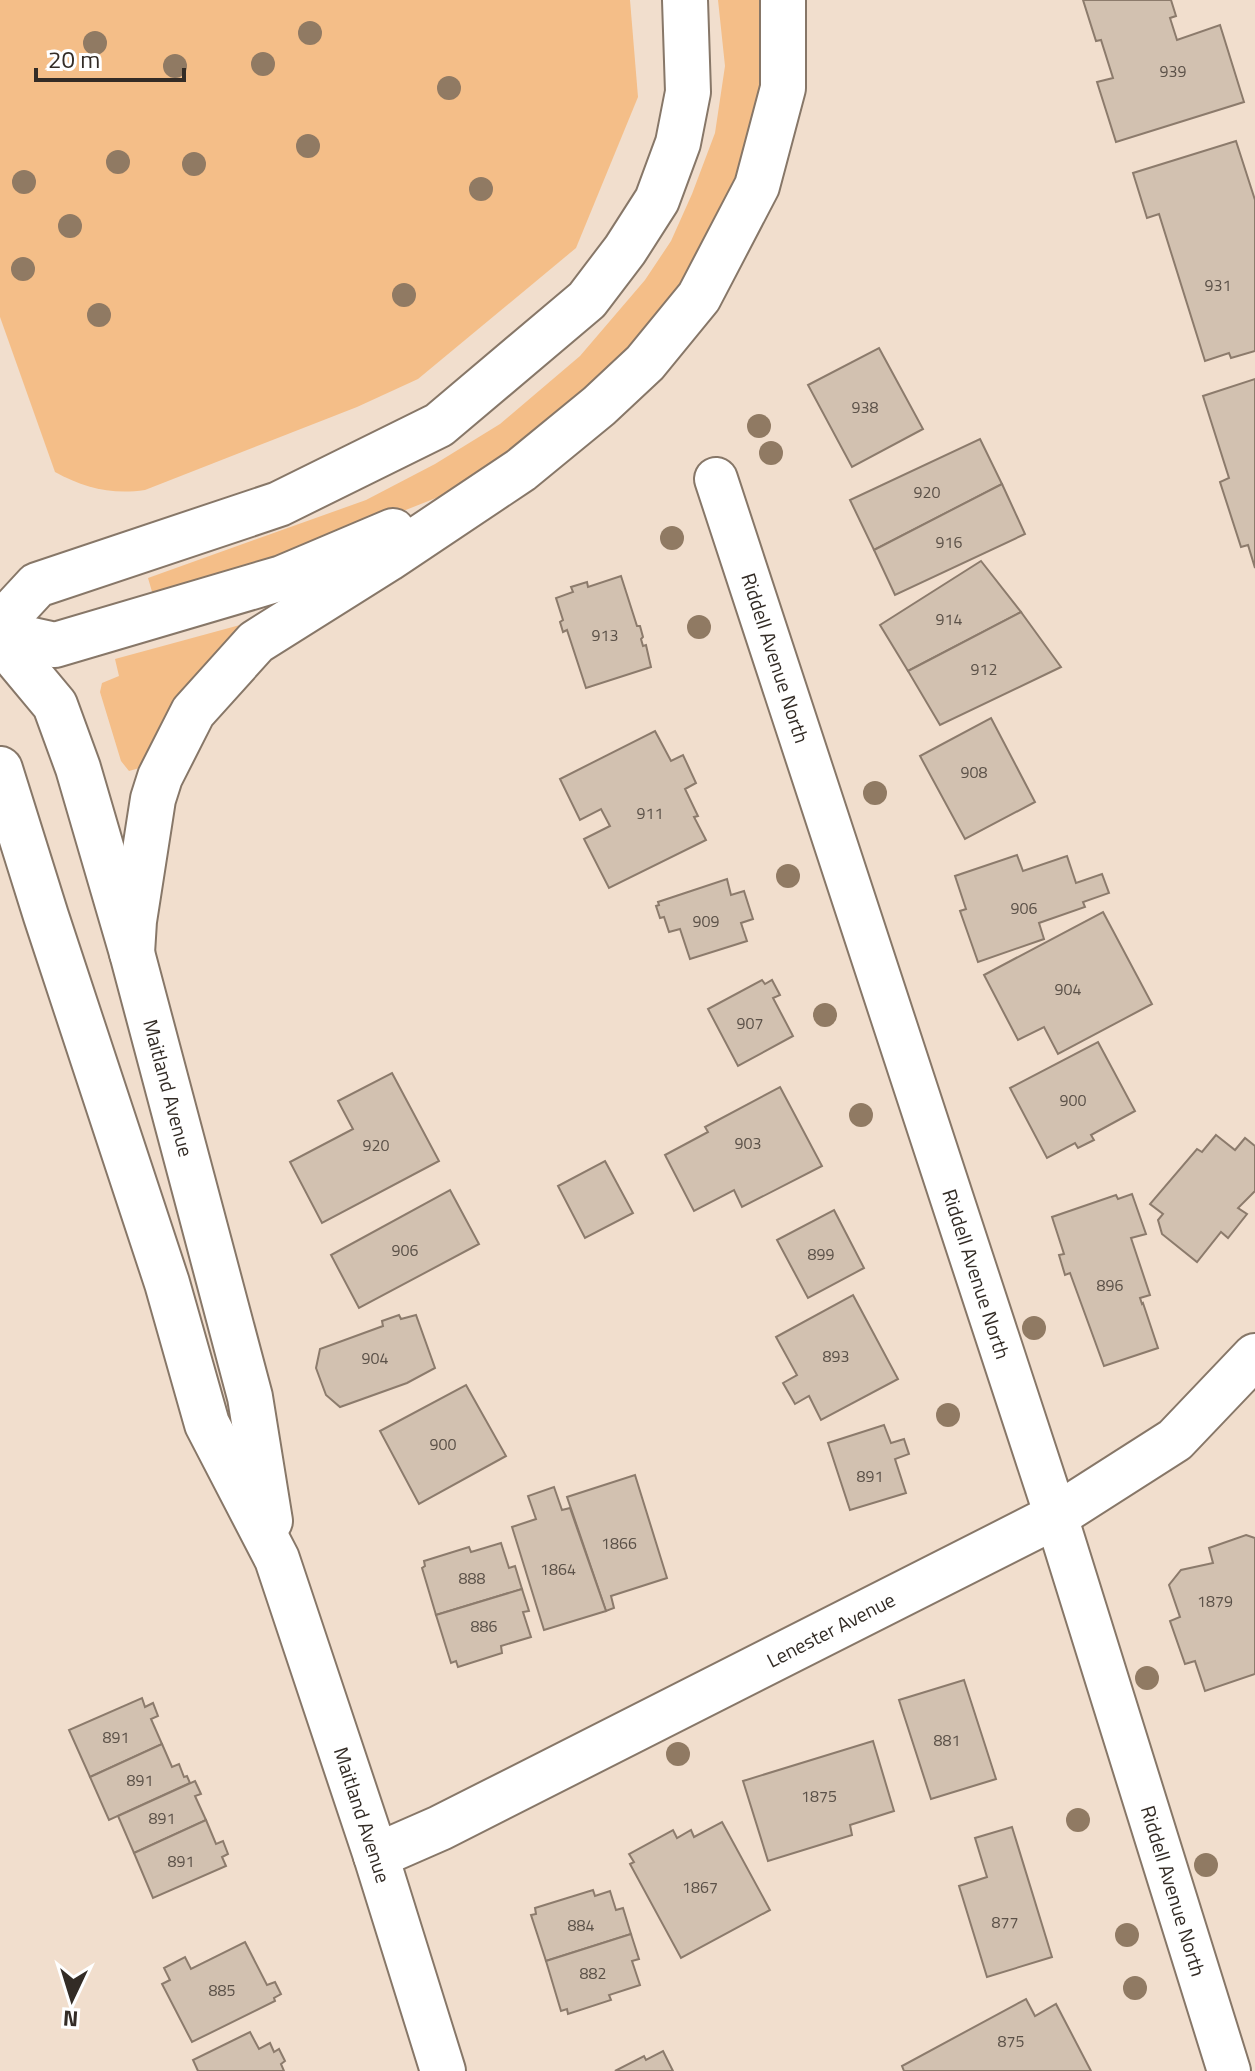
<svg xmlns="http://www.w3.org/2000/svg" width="1255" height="2071" viewBox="0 0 1255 2071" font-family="'Titillium Web',sans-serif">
	<rect width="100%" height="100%" fill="#f1decd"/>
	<g fill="#f4be88">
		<path d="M 0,0 L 630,0 L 638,97 L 576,248 L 418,379 L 357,407 L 145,490 C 112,495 84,488 55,472 L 0,317 Z"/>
		<path d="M 718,0 L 763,0 L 765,35 L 761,102 L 732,196 L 689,275 L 635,343 L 547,423 L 497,463 L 441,496 L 310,548 L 153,595 L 148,578 L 366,500 L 435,464 L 500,424 L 580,356 L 645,280 L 671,241 L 692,194 L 715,133 L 725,66 Z"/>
		<path d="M 240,625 L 243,640 L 150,765 L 129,771 L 121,761 L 100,692 L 102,683 L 119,676 L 115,659 Z"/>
	</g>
	<g fill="#d2c1b0" stroke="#8c7b6c" stroke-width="2">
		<path d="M 1083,0 L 1171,0 L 1176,16 L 1170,18 L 1177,40 L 1220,25 L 1244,102 L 1116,142 L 1097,82 L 1113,78 L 1101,40 L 1096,41 Z"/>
		<path d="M 1236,141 L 1255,200 L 1255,351 L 1231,358 L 1229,353 L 1205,361 L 1159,214 L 1147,218 L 1133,173 Z"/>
		<path d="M 879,348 L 923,429 L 852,467 L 808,385 Z"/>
		<path d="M 1255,379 L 1255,568 L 1248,545 L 1241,547 L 1220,482 L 1229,478 L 1203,396 Z"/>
		<path d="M 980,439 L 1002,484 L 874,550 L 850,500 Z"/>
		<path d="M 1002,484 L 1025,534 L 895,595 L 874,550 Z"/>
		<path d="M 981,561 L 1021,612 L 908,671 L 880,625 Z"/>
		<path d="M 621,576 L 637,626 L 640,626 L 643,637 L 641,639 L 643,646 L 646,645 L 651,667 L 586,688 L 567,630 L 563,632 L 560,622 L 563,620 L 556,598 L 573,592 L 571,587 L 587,582 L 588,587 Z"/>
		<path d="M 1021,612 L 1061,667 L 940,725 L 908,671 Z"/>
		<path d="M 991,718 L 1035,802 L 965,839 L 920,756 Z"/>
		<path d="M 655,731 L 671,761 L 683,755 L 696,783 L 685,789 L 698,816 L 694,817 L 706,840 L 609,888 L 584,839 L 610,826 L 601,809 L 580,820 L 560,779 Z"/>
		<path d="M 1017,855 L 1023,871 L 1067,856 L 1076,883 L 1102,874 L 1109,893 L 1083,902 L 1085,907 L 1039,923 L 1044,939 L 978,962 L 960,911 L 966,909 L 955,876 Z"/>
		<path d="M 727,879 L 731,895 L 744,891 L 753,919 L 741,923 L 747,941 L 690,959 L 680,929 L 669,932 L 664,917 L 660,918 L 656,906 L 659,905 L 658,902 Z"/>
		<path d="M 1103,912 L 1152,1004 L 1058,1054 L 1044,1027 L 1018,1040 L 984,975 Z"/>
		<path d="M 762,980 L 765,984 L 772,980 L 780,995 L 773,998 L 793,1036 L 738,1066 L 708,1009 Z"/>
		<path d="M 1098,1042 L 1135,1111 L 1091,1135 L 1094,1140 L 1078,1148 L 1075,1143 L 1047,1158 L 1010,1088 Z"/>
		<path d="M 392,1073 L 439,1161 L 322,1223 L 290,1162 L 353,1129 L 338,1101 Z"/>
		<path d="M 780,1087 L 822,1166 L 742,1207 L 734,1190 L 694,1211 L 665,1155 L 708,1132 L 705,1127 Z"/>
		<path d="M 1216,1135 L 1235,1150 L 1245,1138 L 1255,1146 L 1255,1191 L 1238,1208 L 1247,1214 L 1228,1238 L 1221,1232 L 1197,1262 L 1162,1234 L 1158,1220 L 1163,1214 L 1150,1204 L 1197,1149 L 1202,1152 Z"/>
		<path d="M 605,1161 L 633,1213 L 585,1238 L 558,1186 Z"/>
		<path d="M 450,1190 L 479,1244 L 359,1308 L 331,1255 Z"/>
		<path d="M 1132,1194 L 1146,1234 L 1131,1238 L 1150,1295 L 1140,1298 L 1142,1304 L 1143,1303 L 1158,1348 L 1104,1366 L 1070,1273 L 1065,1275 L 1059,1255 L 1064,1254 L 1052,1217 L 1116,1195 L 1118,1199 Z"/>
		<path d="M 834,1210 L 864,1268 L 808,1298 L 777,1240 Z"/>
		<path d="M 853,1295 L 898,1379 L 821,1420 L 809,1396 L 795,1404 L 783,1383 L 797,1375 L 776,1337 Z"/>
		<path d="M 399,1315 L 401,1319 L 416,1315 L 435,1368 L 407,1383 L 340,1407 L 326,1395 L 316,1368 L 320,1349 L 383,1326 L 382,1321 Z"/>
		<path d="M 466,1385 L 506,1456 L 419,1504 L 380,1431 Z"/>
		<path d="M 884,1425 L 891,1443 L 904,1439 L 909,1454 L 895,1459 L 906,1493 L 850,1510 L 828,1443 Z"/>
		<path d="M 635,1475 L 667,1578 L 611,1596 L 614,1608 L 606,1611 L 567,1497 Z"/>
		<path d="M 554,1487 L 562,1510 L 570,1508 L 606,1611 L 544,1630 L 512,1527 L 536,1519 L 528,1496 Z"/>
		<path d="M 1246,1535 L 1255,1538 L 1255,1674 L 1205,1691 L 1195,1661 L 1185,1664 L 1170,1621 L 1180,1617 L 1169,1585 L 1181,1570 L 1213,1563 L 1209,1548 Z"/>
		<path d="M 501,1543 L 509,1568 L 515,1566 L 522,1589 L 436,1615 L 422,1568 L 425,1566 L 424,1561 L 469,1547 L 471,1552 Z"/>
		<path d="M 522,1589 L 529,1611 L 523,1612 L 531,1637 L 501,1646 L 502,1653 L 458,1667 L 456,1661 L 451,1663 L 436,1615 Z"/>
		<path d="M 964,1680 L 996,1779 L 931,1799 L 899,1700 Z"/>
		<path d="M 142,1698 L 145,1707 L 153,1703 L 158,1716 L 151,1719 L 162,1744 L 90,1777 L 69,1730 Z"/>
		<path d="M 873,1741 L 894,1811 L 850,1825 L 852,1835 L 768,1861 L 743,1781 Z"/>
		<path d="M 162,1744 L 172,1767 L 179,1764 L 184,1777 L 187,1776 L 190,1783 L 109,1820 L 90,1777 Z"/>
		<path d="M 195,1781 L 201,1794 L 195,1796 L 206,1820 L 134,1853 L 118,1816 Z"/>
		<path d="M 206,1820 L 216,1844 L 223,1841 L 228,1854 L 222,1857 L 226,1866 L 153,1898 L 134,1853 Z"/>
		<path d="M 722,1822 L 770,1910 L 681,1958 L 630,1864 L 634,1862 L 629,1854 L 673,1830 L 677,1838 L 691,1830 L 694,1837 Z"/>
		<path d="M 1012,1827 L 1052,1957 L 987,1977 L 959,1886 L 987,1877 L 975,1838 Z"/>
		<path d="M 593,1890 L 595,1896 L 610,1891 L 616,1910 L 623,1908 L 631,1934 L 546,1961 L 531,1915 L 536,1914 L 535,1908 Z"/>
		<path d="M 631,1934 L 639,1959 L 632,1961 L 640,1985 L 609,1995 L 611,2000 L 568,2014 L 567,2009 L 561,2011 L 546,1961 Z"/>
		<path d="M 245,1942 L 267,1985 L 275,1982 L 281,1994 L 274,1998 L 275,2001 L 192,2042 L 162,1984 L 170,1980 L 164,1968 L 185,1957 L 191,1969 Z"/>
		<path d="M 1026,1999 L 1035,2016 L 1056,2004 L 1091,2071 L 904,2071 L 902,2066 Z"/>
		<path d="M 250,2032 L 259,2049 L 270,2043 L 274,2052 L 279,2049 L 285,2061 L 281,2064 L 284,2071 L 198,2071 L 193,2060 Z"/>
		<path d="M 663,2051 L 673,2071 L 615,2071 L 644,2056 L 646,2060 Z"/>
	</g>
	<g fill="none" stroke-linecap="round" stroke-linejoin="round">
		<g stroke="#877768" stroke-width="46">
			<path id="street" d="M 716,479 L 1056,1516 L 1229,2071"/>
		</g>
		<g stroke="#877768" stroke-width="48">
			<g id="secondary">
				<path d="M 0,639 L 55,705 L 78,768 L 132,953 L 250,1397 L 270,1521"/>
				<path d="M 0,769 L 46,916 L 167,1283 L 207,1424 L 277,1559 L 376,1856 L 443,2071"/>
				<path d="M 376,1856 L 440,1828 L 1056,1516 L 1175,1440 L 1255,1356"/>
			</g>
		</g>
		<g stroke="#877768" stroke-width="48">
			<g id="highway">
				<path d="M 0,625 L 37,585 L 279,504 L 439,425 L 587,300 L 625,250 L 657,200 L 678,143 L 688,92 L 685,0"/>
				<path d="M 0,633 L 55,645 L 282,578 L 393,531"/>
				<path d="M 132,953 L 134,921 L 153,799 L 160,777 L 193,712 L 256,642 L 388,559 L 521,470 L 599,406 L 645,363 L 699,297 L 757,186 L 783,88 L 783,0"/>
			</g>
		</g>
		<use href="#street" stroke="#fff" stroke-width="42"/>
		<use href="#secondary" stroke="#fff" stroke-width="44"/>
		<use href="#highway" stroke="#fff" stroke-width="44"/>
	</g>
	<g fill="#907a63">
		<circle cx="310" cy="33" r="12"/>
		<circle cx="95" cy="43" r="12"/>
		<circle cx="263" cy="64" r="12"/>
		<circle cx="175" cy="66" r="12"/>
		<circle cx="449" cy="88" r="12"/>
		<circle cx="308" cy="146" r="12"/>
		<circle cx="118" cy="162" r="12"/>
		<circle cx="194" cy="164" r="12"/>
		<circle cx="24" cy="182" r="12"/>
		<circle cx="481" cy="189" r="12"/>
		<circle cx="70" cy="226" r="12"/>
		<circle cx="23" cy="269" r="12"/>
		<circle cx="404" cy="295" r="12"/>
		<circle cx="99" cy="315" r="12"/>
		<circle cx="759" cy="426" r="12"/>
		<circle cx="771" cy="453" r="12"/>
		<circle cx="672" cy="538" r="12"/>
		<circle cx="699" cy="627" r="12"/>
		<circle cx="875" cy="793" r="12"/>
		<circle cx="788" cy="876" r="12"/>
		<circle cx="825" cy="1015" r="12"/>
		<circle cx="861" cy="1115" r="12"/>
		<circle cx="1034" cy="1328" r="12"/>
		<circle cx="948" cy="1415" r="12"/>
		<circle cx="1147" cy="1678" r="12"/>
		<circle cx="678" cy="1754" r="12"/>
		<circle cx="1078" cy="1820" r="12"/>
		<circle cx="1206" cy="1865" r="12"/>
		<circle cx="1127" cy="1935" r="12"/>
		<circle cx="1135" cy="1988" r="12"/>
	</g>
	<g text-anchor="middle" stroke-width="6" stroke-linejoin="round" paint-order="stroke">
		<g font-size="16" fill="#5b5148">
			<text x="1173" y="77">939</text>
			<text x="1218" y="291">931</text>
			<text x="865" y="413">938</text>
			<text x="927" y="498">920</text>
			<text x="949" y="548">916</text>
			<text x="949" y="625">914</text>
			<text x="605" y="641">913</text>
			<text x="984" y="675">912</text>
			<text x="974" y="778">908</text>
			<text x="650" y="819">911</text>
			<text x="1024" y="914">906</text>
			<text x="706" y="927">909</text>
			<text x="1068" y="995">904</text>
			<text x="750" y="1029">907</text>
			<text x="1073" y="1106">900</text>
			<text x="748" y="1149">903</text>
			<text x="376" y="1151">920</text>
			<text x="405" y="1256">906</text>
			<text x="821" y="1260">899</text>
			<text x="1110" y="1291">896</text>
			<text x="836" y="1362">893</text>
			<text x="375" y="1364">904</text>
			<text x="443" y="1450">900</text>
			<text x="870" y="1482">891</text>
			<text x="619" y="1549">1866</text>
			<text x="558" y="1575">1864</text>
			<text x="472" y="1584">888</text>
			<text x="1215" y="1607">1879</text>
			<text x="484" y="1632">886</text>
			<text x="116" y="1743">891</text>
			<text x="947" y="1746">881</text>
			<text x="140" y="1786">891</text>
			<text x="819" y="1802">1875</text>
			<text x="162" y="1824">891</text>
			<text x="181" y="1867">891</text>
			<text x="700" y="1893">1867</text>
			<text x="1005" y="1928">877</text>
			<text x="581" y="1931">884</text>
			<text x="593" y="1979">882</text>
			<text x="222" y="1996">885</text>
			<text x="1011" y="2047">875</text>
		</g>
		<g font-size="20" fill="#332c26" stroke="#fff">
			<text transform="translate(775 658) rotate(72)" y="7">Riddell Avenue North</text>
			<text transform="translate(168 1088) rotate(75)" y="7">Maitland Avenue</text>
			<text transform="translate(976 1274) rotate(72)" y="7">Riddell Avenue North</text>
			<text transform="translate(831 1630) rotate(-27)" y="7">Lenester Avenue</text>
			<text transform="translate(362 1815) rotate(72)" y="7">Maitland Avenue</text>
			<text transform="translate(1173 1891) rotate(73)" y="7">Riddell Avenue North</text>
		</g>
	</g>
	<g transform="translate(72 1999) rotate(184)" stroke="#ffffff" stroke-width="6" paint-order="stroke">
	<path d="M0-6L14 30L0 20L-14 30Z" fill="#332c26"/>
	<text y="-12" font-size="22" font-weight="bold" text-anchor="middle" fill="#332c26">N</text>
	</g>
	<path d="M36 68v12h148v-12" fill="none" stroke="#332c26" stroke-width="4"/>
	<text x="48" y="68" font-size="24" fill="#332c26" stroke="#ffffff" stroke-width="6" paint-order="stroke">20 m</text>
</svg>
